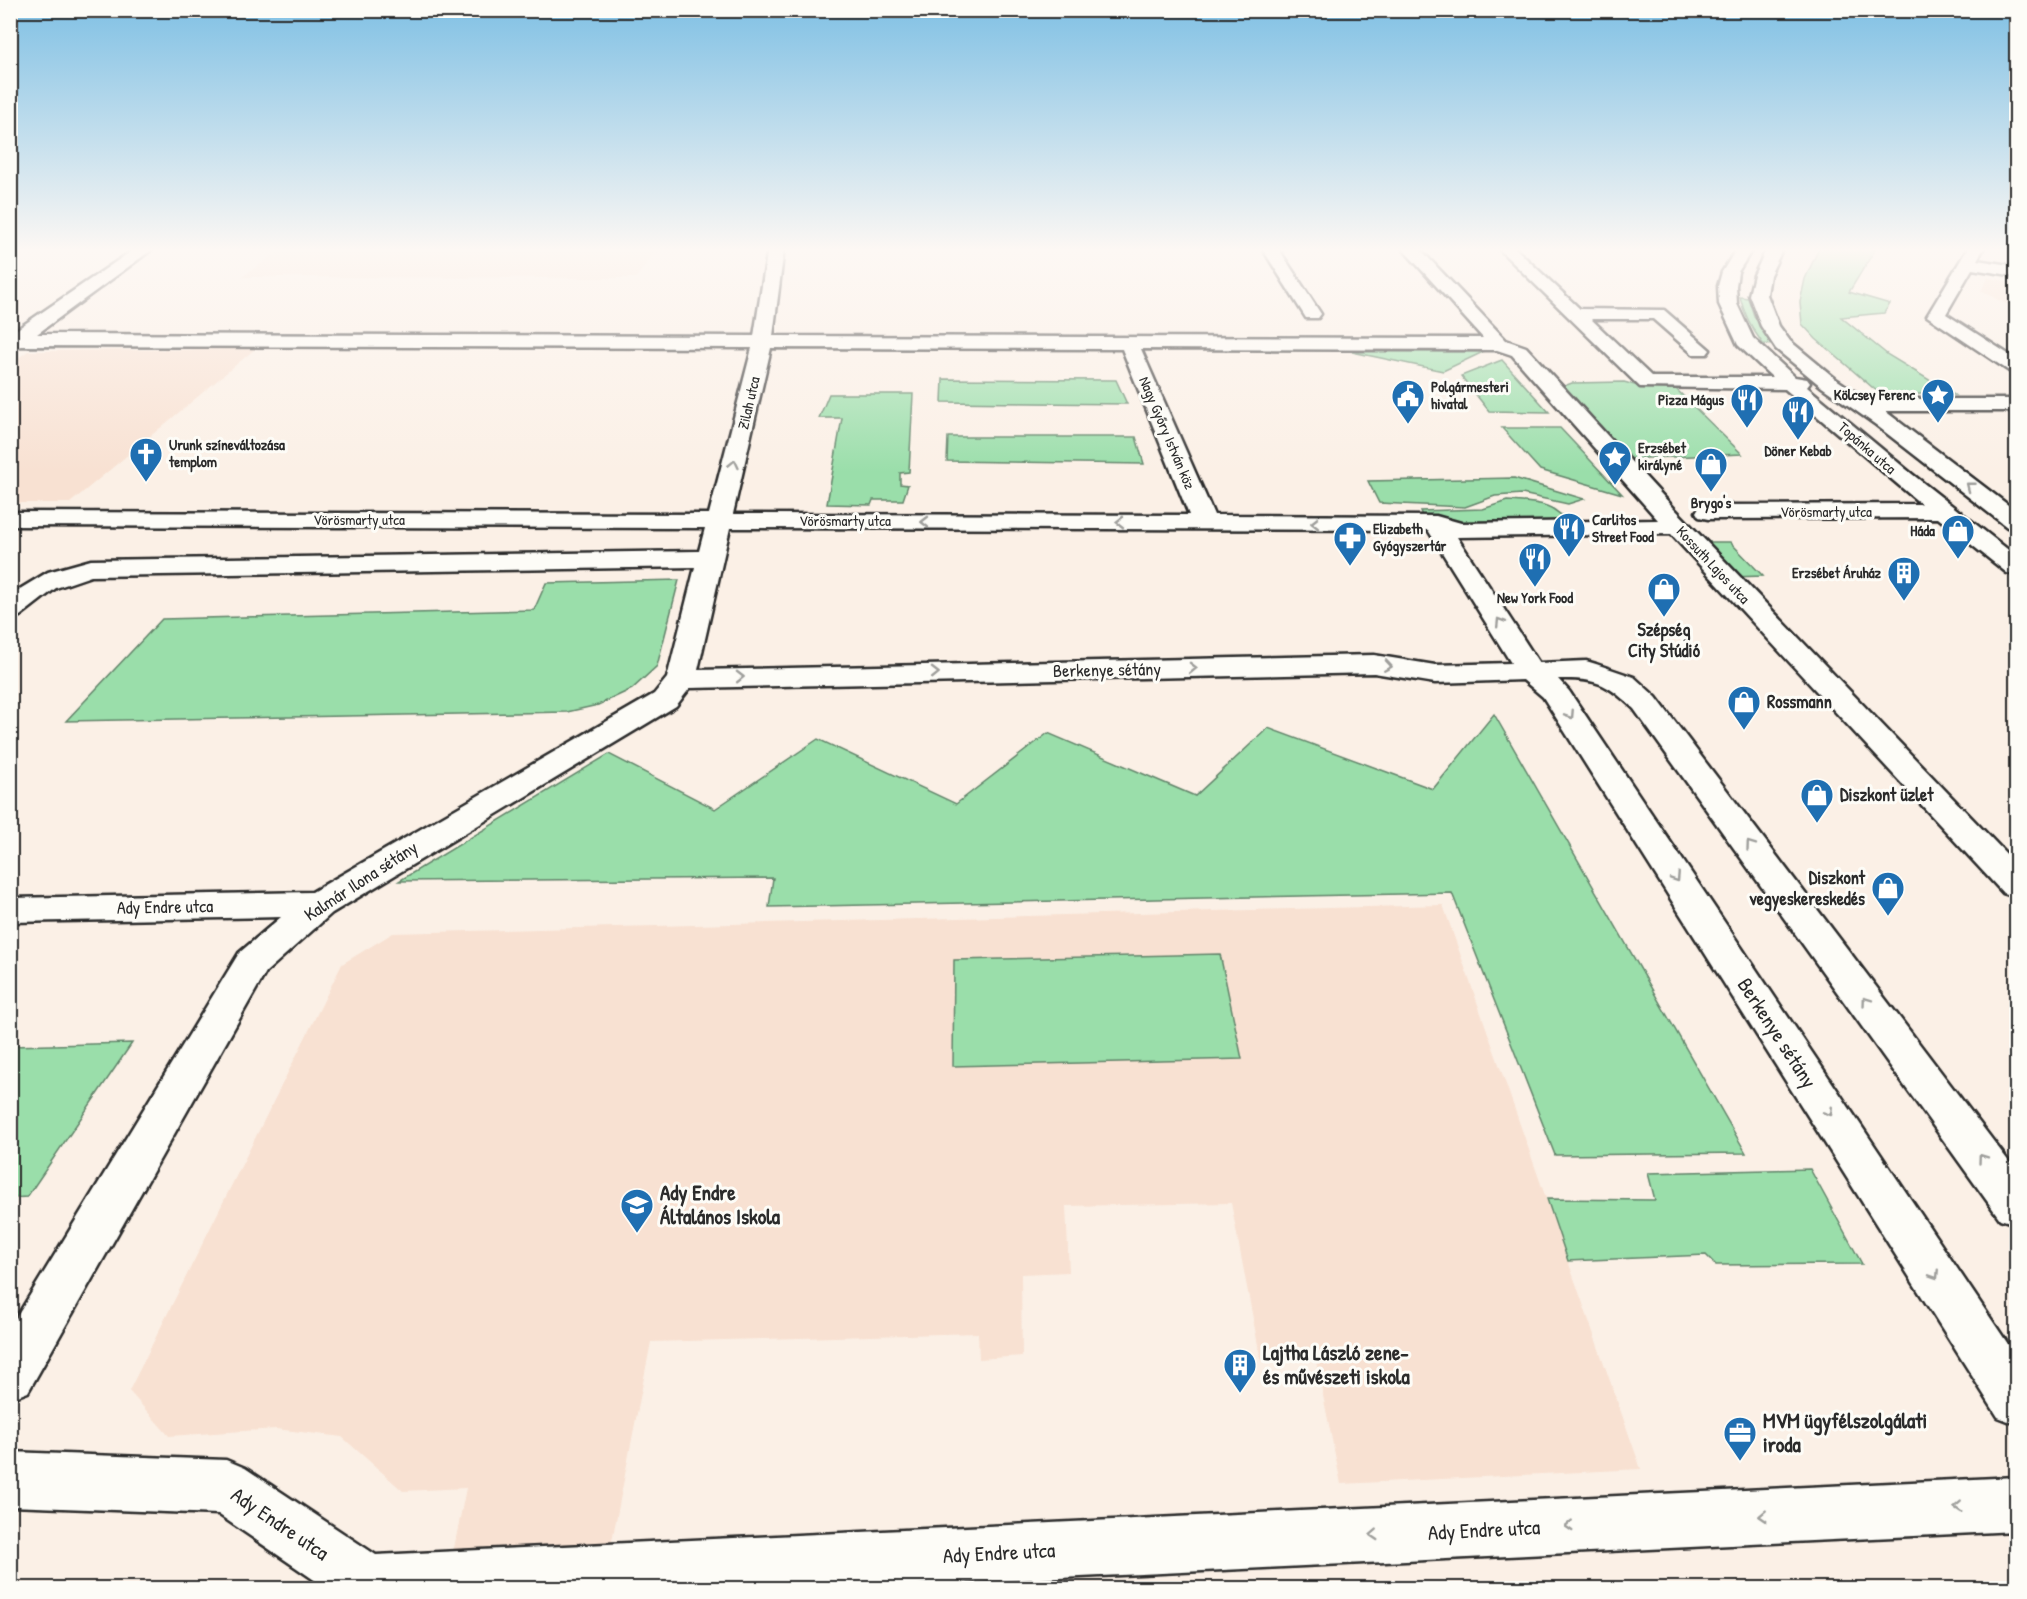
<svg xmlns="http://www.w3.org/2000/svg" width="2027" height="1599" viewBox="0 0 2027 1599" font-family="'Patrick Hand',sans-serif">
	<rect width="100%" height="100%" fill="#fbf0e6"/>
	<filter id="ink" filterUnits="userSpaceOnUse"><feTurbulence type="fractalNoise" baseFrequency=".0167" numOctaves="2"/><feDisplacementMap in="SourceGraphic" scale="12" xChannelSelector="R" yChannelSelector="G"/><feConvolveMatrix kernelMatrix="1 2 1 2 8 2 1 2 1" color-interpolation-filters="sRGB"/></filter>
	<g filter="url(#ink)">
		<g fill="#f8e1d2">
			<path d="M 283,248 L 658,248 L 636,278 L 242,277 Z"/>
			<path d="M 1988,278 L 2016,283 L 2016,309 L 1981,291 Z"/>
			<path d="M 255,349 L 70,503 L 11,503 L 11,363 L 28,351 Z"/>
			<path d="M 1443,905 L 1641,1469 L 1341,1484 L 1316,1361 L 1261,1361 L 1231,1203 L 1066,1206 L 1069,1272 L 1021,1274 L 1022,1356 L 979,1359 L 978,1333 L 651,1342 L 611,1546 L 453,1553 L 466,1488 L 403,1491 L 342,1437 L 276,1429 L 169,1436 L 129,1391 L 342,964 L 393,933 Z"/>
		</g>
		<g fill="#9adeaa" stroke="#62846a" stroke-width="1.5">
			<path d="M 1819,248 L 1876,248 L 1849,292 L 1890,304 L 1884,313 L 1841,317 L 1888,355 L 1954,395 L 1879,393 L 1816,339 L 1802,324 L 1800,302 L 1805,279 Z"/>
			<path d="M 1740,297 L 1748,298 L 1754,316 L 1773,345 L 1763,344 C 1752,329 1744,315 1740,297 Z"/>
			<path d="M 1352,352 L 1483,352 L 1443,371 Z"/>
			<path d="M 1502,360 L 1549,412 L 1489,411 L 1461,376 Z"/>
			<path d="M 943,379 L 1116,380 L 1127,404 L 942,402 Z"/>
			<path d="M 1624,382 L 1645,388 L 1675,388 L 1742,454 L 1621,459 L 1564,392 L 1564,386 L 1572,383 Z"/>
			<path d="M 829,394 L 913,394 L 909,472 L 900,473 L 900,484 L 908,485 L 903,500 L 873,500 L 871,505 L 827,504 L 842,418 L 819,418 Z"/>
			<path d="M 1502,428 L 1560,428 L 1622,494 L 1540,470 Z"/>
			<path d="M 948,437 L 1136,437 L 1144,464 L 947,461 Z"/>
			<path d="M 1514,478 L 1584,499 L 1568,504 L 1522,494 L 1495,496 L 1465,507 L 1379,503 L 1368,481 Z"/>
			<path d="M 1507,501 C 1537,503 1554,501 1572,528 L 1460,530 L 1423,518 L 1420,511 L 1483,509 Z"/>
			<path d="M 1699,542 L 1730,542 L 1763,576 L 1731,577 Z"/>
			<path d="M 679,580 L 657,666 L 632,689 L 598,705 L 567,712 L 66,721 L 162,619 L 534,610 L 546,583 Z"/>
			<path d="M 1494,714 L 1746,1153 L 1555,1155 L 1452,893 L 769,907 L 773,878 L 399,881 L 609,754 L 715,809 L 818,739 L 956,804 L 1048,733 L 1195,796 L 1268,728 L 1433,789 Z"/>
			<path d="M 1220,954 L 1242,1059 L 953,1066 L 954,960 Z"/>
			<path d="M 132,1043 L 27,1197 L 11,1198 L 11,1046 Z"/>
			<path d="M 1810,1169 L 1862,1264 L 1716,1265 L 1706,1255 L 1568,1261 L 1547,1199 L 1655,1200 L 1648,1173 Z"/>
		</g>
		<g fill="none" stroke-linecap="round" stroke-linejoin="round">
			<g stroke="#2b2b2b" stroke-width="5">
				<g id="minor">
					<path d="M 136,248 L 154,248 L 37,334 L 754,336 L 768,248 L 784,248 L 773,336 L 1483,338 L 1402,248 L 1419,248 L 1506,340 L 1526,347 L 1673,507 L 2016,864 L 2016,897 L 2003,893 L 1671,534 L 1457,537 L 1539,663 L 1586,661 L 1596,664 L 1634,677 L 1656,697 L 2016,1171 L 2016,1224 L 2000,1219 L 1634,709 C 1607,683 1596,678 1558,679 L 1569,691 L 2016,1356 L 2016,1424 L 1998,1417 L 1543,697 L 1523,680 L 1435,683 L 1374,673 L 690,688 L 676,706 L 332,913 L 266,972 L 28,1392 L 10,1399 L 10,1328 L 239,953 L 281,917 L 10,922 L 10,898 L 312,892 L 654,694 L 667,678 L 695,567 L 91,576 L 56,588 L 20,616 L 10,618 L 10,595 L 48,572 L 91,560 L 699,551 L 705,528 L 10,526 L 10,512 L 709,514 L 752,348 L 22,346 L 10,348 L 10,334 ZM 771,348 L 1122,349 L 1189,515 L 733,514 ZM 1141,349 L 1497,350 L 1512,355 L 1658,520 L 1461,523 L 1436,516 L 1214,515 ZM 730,528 L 1428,530 L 1511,663 L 1435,665 L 1374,655 L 698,670 Z"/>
					<path d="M 1262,248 L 1278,248 L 1321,314 L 1318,318 L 1306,318 Z"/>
					<path d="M 1498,248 L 1515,248 L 1580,309 L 1664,310 L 1710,350 L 1707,354 L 1693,354 L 1653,319 L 1591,319 L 1652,377 L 1772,377 L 1738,345 L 1719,304 L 1718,286 L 1722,272 L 1737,248 L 1753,248 L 1738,272 L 1736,286 L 1737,304 L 1753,338 L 1795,377 L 1807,379 L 1810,383 L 1807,387 L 1912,474 L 2016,556 L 2016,576 L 2007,573 L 1938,518 L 1708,519 L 1699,517 L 1696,512 L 1699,507 L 1708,505 L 1921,504 L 1785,389 L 1640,387 Z"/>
					<path d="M 1767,248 L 1783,248 L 1770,275 L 1767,295 L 1779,326 L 1790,341 L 1836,379 L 1866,399 L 2016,399 L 2016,411 L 1885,411 L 2016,511 L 2016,529 L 2007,527 L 1876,425 L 1822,387 L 1776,349 L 1761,326 L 1749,295 L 1754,275 Z"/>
					<path d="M 1968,248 L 1984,248 L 1977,260 L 2016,266 L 2016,276 L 1972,269 L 1946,314 L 2016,359 L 2016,373 L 2009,371 L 1927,316 Z"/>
					<path d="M 10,1452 L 226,1460 L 245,1468 L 376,1555 L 2016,1477 L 2016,1531 L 856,1588 L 326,1588 L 218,1514 L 10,1506 Z"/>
				</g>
			</g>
			<use href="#minor" fill="#fdfcf7" fill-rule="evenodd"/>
		</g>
		<defs><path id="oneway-chevron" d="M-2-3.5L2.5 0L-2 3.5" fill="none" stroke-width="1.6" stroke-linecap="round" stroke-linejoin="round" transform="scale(1.5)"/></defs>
		<g stroke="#9e9e9b">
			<use href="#oneway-chevron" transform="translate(734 464) rotate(-77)"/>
			<use href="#oneway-chevron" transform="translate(1970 486) rotate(-142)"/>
			<use href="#oneway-chevron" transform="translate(925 522) rotate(-180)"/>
			<use href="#oneway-chevron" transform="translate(1120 522) rotate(-180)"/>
			<use href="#oneway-chevron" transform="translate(1315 523) rotate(-180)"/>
			<use href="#oneway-chevron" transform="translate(1500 622) rotate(-122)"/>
			<use href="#oneway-chevron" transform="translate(1388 666) rotate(9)"/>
			<use href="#oneway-chevron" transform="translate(1193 668) rotate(-1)"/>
			<use href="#oneway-chevron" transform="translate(935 673) rotate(-1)"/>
			<use href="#oneway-chevron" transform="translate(740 677) rotate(-1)"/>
			<use href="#oneway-chevron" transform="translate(1570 715) rotate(57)"/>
			<use href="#oneway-chevron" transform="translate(1750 845) rotate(-126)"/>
			<use href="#oneway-chevron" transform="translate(1676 878) rotate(57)"/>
			<use href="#oneway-chevron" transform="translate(1866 1001) rotate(-126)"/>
			<use href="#oneway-chevron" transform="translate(1829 1112) rotate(57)"/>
			<use href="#oneway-chevron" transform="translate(1982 1158) rotate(-126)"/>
			<use href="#oneway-chevron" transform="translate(1935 1275) rotate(57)"/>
			<use href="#oneway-chevron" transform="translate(1958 1507) rotate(177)"/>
			<use href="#oneway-chevron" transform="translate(1763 1516) rotate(177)"/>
			<use href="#oneway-chevron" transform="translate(1569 1526) rotate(177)"/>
			<use href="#oneway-chevron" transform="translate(1374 1535) rotate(177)"/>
		</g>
	</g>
	<linearGradient id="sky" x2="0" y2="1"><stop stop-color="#7fc0e4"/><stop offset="0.53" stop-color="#fdf8f4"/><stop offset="1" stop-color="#fdf8f4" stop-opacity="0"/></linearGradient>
	<rect width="2027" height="472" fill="url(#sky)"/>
	<defs>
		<g id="sight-pin" transform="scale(1.725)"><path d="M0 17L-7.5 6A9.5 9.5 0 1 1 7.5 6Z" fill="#1f6fb2" stroke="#fdfcf7"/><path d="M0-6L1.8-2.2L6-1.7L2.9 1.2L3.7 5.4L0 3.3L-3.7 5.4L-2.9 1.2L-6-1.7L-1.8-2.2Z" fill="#fff"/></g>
		<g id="civic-pin" transform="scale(1.725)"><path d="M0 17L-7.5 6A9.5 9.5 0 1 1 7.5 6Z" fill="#1f6fb2" stroke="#fdfcf7"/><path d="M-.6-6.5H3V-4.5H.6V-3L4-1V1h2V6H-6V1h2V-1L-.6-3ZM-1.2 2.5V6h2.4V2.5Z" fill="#fff"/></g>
		<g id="restaurant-pin" transform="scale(1.725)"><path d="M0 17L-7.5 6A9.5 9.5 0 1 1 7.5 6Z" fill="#1f6fb2" stroke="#fdfcf7"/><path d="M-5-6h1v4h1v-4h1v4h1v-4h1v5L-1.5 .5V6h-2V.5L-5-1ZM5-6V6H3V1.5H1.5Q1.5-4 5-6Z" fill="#fff"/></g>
		<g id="church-pin" transform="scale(1.725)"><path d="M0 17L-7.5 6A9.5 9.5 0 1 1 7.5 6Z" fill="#1f6fb2" stroke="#fdfcf7"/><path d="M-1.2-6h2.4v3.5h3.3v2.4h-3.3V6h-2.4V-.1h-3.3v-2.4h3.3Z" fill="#fff"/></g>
		<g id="shop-pin" transform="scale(1.725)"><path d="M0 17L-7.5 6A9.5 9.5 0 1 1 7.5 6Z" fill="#1f6fb2" stroke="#fdfcf7"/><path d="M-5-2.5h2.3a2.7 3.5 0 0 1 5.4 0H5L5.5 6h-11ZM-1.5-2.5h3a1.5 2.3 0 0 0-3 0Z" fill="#fff"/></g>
		<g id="pharmacy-pin" transform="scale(1.725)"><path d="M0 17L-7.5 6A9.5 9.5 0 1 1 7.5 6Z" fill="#1f6fb2" stroke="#fdfcf7"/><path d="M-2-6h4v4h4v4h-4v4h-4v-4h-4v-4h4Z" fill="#fff"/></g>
		<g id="building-pin" transform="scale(1.725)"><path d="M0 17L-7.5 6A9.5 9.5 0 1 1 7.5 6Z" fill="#1f6fb2" stroke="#fdfcf7"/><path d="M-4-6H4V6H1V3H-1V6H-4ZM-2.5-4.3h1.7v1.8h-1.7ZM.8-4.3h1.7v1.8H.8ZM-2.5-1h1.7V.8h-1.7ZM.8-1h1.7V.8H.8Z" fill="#fff"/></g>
		<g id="school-pin" transform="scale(1.725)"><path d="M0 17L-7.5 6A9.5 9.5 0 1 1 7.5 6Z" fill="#1f6fb2" stroke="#fdfcf7"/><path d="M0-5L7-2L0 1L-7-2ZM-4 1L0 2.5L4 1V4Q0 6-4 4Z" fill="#fff"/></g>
		<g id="office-pin" transform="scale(1.725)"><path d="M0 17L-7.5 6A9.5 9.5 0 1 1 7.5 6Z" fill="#1f6fb2" stroke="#fdfcf7"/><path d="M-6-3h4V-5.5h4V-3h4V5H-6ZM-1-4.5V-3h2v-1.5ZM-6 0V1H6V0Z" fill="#fff"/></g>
	</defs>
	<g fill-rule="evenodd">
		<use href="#sight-pin" x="1938" y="395"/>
		<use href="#civic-pin" x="1408" y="396"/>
		<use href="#restaurant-pin" x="1747" y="400"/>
		<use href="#restaurant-pin" x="1798" y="412"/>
		<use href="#church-pin" x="146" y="454"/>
		<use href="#sight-pin" x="1615" y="457"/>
		<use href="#shop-pin" x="1711" y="464"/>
		<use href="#restaurant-pin" x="1569" y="529"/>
		<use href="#shop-pin" x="1958" y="531"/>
		<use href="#pharmacy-pin" x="1350" y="538"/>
		<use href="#restaurant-pin" x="1535" y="559"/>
		<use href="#building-pin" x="1904" y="573"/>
		<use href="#shop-pin" x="1664" y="589"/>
		<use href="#shop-pin" x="1744" y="702"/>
		<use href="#shop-pin" x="1817" y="795"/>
		<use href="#shop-pin" x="1888" y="888"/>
		<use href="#school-pin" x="637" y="1205"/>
		<use href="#building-pin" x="1240" y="1365"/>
		<use href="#office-pin" x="1740" y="1433"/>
	</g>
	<g text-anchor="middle" stroke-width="6" stroke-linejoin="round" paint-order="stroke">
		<g font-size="15" font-weight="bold" fill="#2b2b2b" stroke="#fdfcf7" text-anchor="start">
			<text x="1431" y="392">Polgármesteri<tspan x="1431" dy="17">hivatal</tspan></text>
			<text x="1915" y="400" text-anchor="end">Kölcsey Ferenc</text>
			<text x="1724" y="405" text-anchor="end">Pizza Mágus</text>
			<text x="169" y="450">Urunk színeváltozása<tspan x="169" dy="17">templom</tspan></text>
			<text x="1638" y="453">Erzsébet<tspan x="1638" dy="17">királyné</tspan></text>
			<text x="1798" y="456" text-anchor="middle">Döner Kebab</text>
			<text x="1711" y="508" text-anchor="middle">Brygo's</text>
			<text x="1592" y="525">Carlitos<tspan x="1592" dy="17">Street Food</tspan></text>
			<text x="1373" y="534">Elizabeth<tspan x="1373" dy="17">Gyógyszertár</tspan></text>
			<text x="1935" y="536" text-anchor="end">Háda</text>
			<text x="1881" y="578" text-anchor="end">Erzsébet Áruház</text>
			<text x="1535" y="603" text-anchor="middle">New York Food</text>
		</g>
		<g font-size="15" fill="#2b2b2b" stroke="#fdfcf7">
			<text transform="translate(749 403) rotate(-77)" y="5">Zilah utca</text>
			<text transform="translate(1167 433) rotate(67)" y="5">Nagy Győry István köz</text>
			<text transform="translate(1867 448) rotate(41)" y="5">Topánka utca</text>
			<text x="1826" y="517">Vörösmarty utca</text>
			<text x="359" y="525">Vörösmarty utca</text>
			<text x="845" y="526">Vörösmarty utca</text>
			<text transform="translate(1713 565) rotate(47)" y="5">Kossuth Lajos utca</text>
		</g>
		<g font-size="18" font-weight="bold" fill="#2b2b2b" stroke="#fdfcf7" text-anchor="start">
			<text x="1664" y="636" text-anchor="middle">Szépség<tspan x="1664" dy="21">City Stúdió</tspan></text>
			<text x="1767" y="708">Rossmann</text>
			<text x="1840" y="801">Diszkont üzlet</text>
			<text x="1865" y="884" text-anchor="end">Diszkont<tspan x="1865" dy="21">vegyeskereskedés</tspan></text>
		</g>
		<g font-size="18" fill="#2b2b2b" stroke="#fdfcf7">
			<text transform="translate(1107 670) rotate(-1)" y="6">Berkenye sétány</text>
			<text transform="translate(361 881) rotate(-33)" y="6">Kalmár Ilona sétány</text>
			<text transform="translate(165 907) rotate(-1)" y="6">Ady Endre utca</text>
		</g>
		<g font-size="21" fill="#2b2b2b" stroke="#fdfcf7">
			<text transform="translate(1777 1033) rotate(57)" y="7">Berkenye sétány</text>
			<text transform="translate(280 1524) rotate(34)" y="7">Ady Endre utca</text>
			<text transform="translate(1484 1530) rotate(-3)" y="7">Ady Endre utca</text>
			<text transform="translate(999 1553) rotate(-3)" y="7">Ady Endre utca</text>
		</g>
		<g font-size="21" font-weight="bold" fill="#2b2b2b" stroke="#fdfcf7" text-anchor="start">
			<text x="660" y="1200">Ady Endre<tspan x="660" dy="24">Általános Iskola</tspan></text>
			<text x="1263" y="1360">Lajtha László zene-<tspan x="1263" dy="24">és művészeti iskola</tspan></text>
			<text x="1763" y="1428">MVM ügyfélszolgálati<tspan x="1763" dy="24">iroda</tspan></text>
		</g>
	</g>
	<rect width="2027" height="1599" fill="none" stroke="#fdfcf7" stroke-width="36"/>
	<rect x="18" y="18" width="1991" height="1563" fill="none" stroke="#2b2b2b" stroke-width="2" filter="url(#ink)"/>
</svg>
